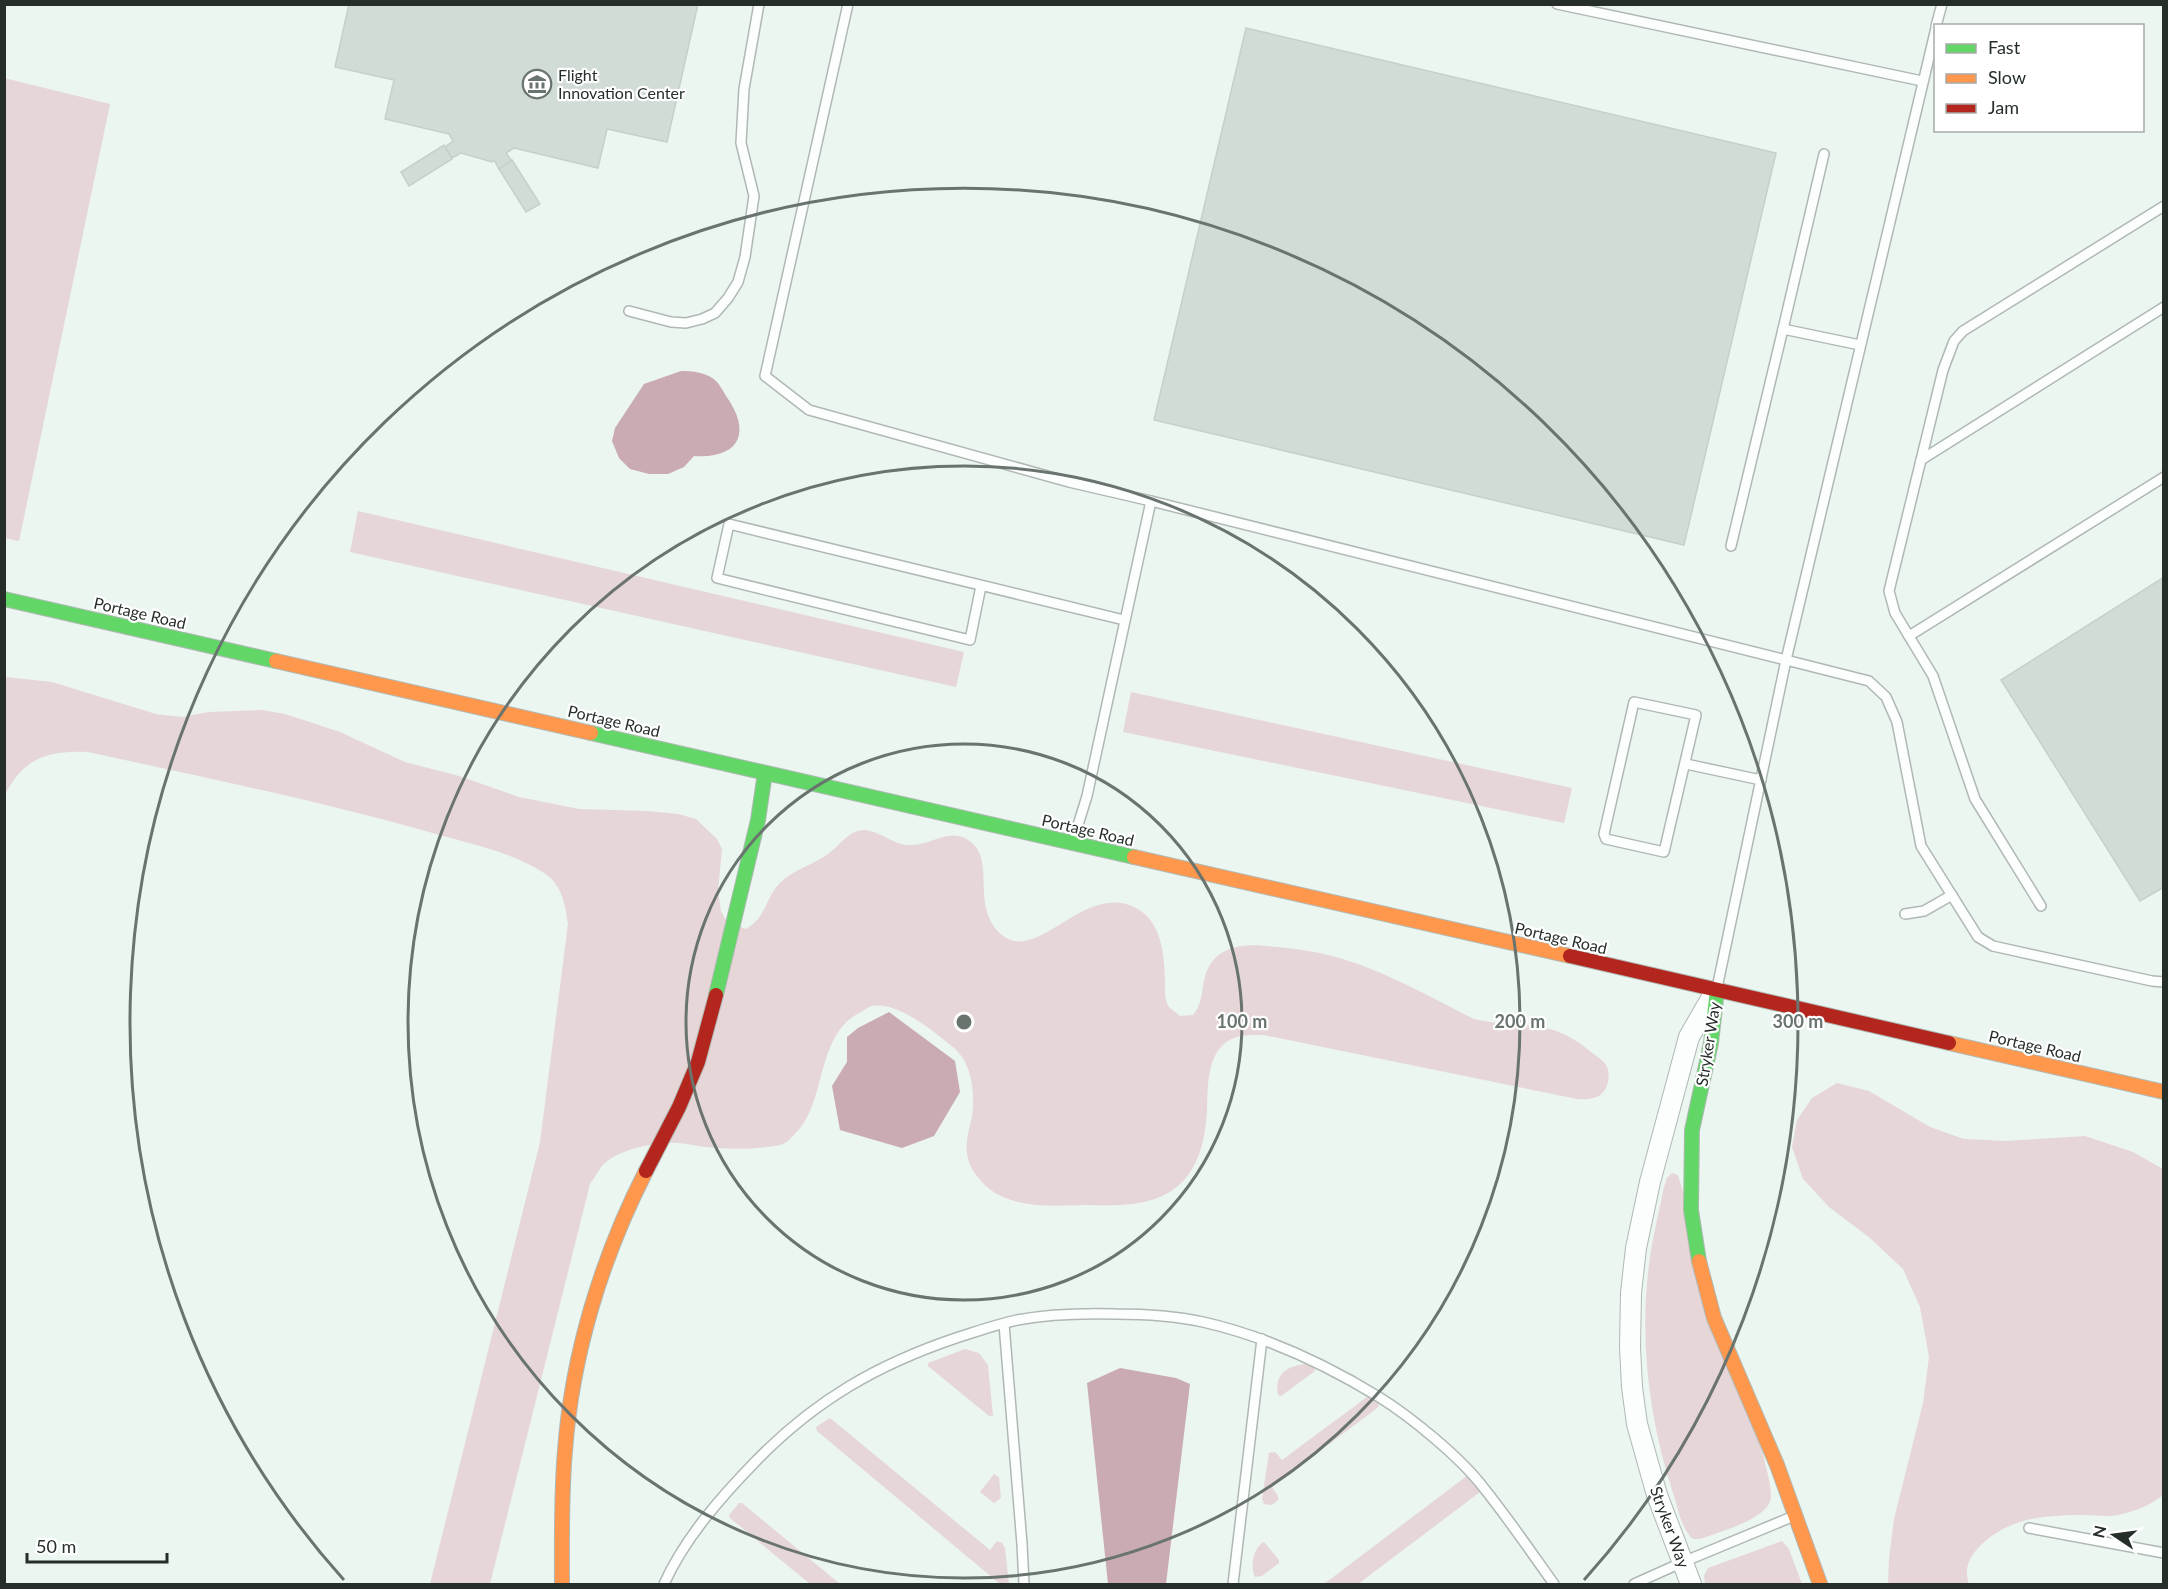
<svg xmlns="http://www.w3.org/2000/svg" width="2168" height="1589" viewBox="0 0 2168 1589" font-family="Lato,sans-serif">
	<rect width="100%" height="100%" fill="#eaf6ef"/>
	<g fill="#e7d6d7">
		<path d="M 4,78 L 110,104 L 19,541 L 4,538 Z"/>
		<path d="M 358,511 L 964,652 L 956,687 L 350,552 Z"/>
		<path d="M 5,677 L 52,682 L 156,714 L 182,717 L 209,712 L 262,710 L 285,714 L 340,732 L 405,762 L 459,776 L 519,797 L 579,809 L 646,811 L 678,814 L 696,819 L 717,839 L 722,849 L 718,891 L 721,911 L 727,922 L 746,929 C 767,917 765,898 780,883 C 795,868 818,864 834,849 C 843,841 851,830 864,830 C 881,831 894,846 911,845 C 934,845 954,823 975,846 C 993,867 972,910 1002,935 C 1037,965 1085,881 1136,908 C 1162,922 1164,954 1165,980 C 1165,989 1164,1000 1169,1007 C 1172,1010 1177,1013 1180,1016 L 1193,1015 C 1209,996 1196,972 1220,954 C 1238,942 1258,945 1278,947 C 1296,949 1314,951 1332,956 C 1382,969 1428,996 1474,1019 C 1522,1030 1549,1016 1591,1052 C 1596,1056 1605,1061 1607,1067 C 1609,1072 1609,1077 1608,1081 C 1605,1098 1592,1100 1577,1099 L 1264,1035 C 1251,1035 1236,1034 1225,1043 C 1206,1059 1208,1089 1207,1111 C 1204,1162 1186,1198 1132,1204 C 1117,1206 1101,1205 1086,1205 C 1049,1206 1001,1210 977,1176 C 972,1170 968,1162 967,1153 C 965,1137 972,1123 973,1108 C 974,1085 970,1061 953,1047 C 934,1032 898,1001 872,1006 C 868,1007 863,1011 859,1013 C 814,1037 828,1105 793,1136 C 789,1140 785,1144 780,1145 C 761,1149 738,1149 719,1148 C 705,1148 692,1144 678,1143 C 658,1141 620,1149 605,1163 C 599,1168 595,1178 590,1184 L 490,1584 L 430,1584 L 540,1142 L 568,924 C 565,904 562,884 544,873 C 510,851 467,843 429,832 C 317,800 202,777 88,752 C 48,750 23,758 5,795 Z"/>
		<path d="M 1131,692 L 1572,788 L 1564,823 L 1123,732 Z"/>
		<path d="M 1837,1083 L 1869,1091 L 1930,1127 L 1964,1139 L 2006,1141 L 2085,1136 L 2133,1152 L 2163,1169 L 2164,1494 C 2151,1506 2135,1511 2118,1515 C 2108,1517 2096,1515 2086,1515 C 2046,1515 2008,1517 1979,1547 C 1968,1559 1964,1570 1969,1584 L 1888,1584 L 1889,1558 L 1894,1519 L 1923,1403 L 1929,1357 L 1920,1307 L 1903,1269 L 1870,1238 L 1829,1207 L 1803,1179 L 1792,1147 L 1797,1120 L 1812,1098 Z"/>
		<path d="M 1672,1173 L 1678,1175 L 1763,1454 C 1766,1468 1771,1483 1771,1497 C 1770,1519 1718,1532 1700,1539 L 1693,1539 C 1681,1529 1678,1507 1673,1493 C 1650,1423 1640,1346 1648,1273 C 1651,1244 1658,1216 1664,1187 L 1667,1178 Z"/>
		<path d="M 965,1349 L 979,1353 L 988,1365 L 993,1416 L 989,1416 L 928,1366 L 928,1363 Z"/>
		<path d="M 1305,1364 L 1314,1367 L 1315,1371 L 1281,1396 L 1278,1395 C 1274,1375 1286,1366 1305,1364 Z"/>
		<path d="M 1370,1396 L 1378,1402 L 1379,1406 L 1376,1409 L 1272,1487 L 1278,1496 L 1278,1500 L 1272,1505 L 1264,1504 L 1262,1499 L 1269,1453 L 1275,1452 L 1282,1460 L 1367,1397 Z"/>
		<path d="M 830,1418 L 990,1550 L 997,1541 L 1002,1543 L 1005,1548 L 1009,1584 L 1000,1584 L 817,1431 L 816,1427 Z"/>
		<path d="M 994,1474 L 999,1477 L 1001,1498 L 994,1503 L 980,1492 Z"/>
		<path d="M 1468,1475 L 1480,1492 L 1358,1584 L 1324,1584 Z"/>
		<path d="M 739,1503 L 742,1503 L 840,1584 L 810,1584 L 730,1518 L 729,1515 Z"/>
		<path d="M 1782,1541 L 1789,1549 L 1802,1584 L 1705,1584 L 1704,1576 L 1708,1568 Z"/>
		<path d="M 1264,1542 L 1279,1560 L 1279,1563 L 1262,1576 L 1255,1577 C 1250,1566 1253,1548 1264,1542 Z"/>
	</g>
	<g fill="#caabb1">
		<path d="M 681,371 C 692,371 707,372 716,381 C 720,385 723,391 726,396 C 752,432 740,459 694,456 L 684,467 L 668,474 L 649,474 L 630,469 L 619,458 L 612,441 L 615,428 L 644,384 Z"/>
		<path d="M 889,1012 L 955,1061 L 960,1092 L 934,1136 L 902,1148 L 840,1130 L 832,1086 L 847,1062 L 847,1037 L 858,1028 Z"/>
		<path d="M 1120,1368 L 1176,1378 L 1190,1384 L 1166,1584 L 1108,1584 L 1087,1383 Z"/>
	</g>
	<g fill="#d2dcd7" stroke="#c6d0ca" stroke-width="1.5">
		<path d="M 349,4 L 698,4 L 667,142 L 607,129 L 598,168 L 514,148 L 506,153 L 512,161 L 499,169 L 494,160 L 492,162 L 461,153 L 452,158 L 445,147 L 453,141 L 449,134 L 385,119 L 394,80 L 335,67 Z"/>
		<path d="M 1246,28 L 1776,153 L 1684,545 L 1154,420 Z"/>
		<path d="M 444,145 L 452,159 L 409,186 L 401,172 Z"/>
		<path d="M 512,160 L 540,204 L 526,212 L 499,169 Z"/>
		<path d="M 2164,577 L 2164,887 L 2140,901 L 2001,680 Z"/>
	</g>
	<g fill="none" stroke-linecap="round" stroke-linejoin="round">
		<g stroke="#b0b8b4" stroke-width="12">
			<g id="lane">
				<path d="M 848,4 L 765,376 L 809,410 L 1069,482 L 1151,501 L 1087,796 L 1073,841"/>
				<path d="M 1557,4 L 1922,81"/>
				<path d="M 1936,26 L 1942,4"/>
				<path d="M 629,311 L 671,322 L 686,323 L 702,319 L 715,313 L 728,298 L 738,282 L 745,257 L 754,196 L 741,143 L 744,89 L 759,4"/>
				<path d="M 1783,329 L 1824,154"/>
				<path d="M 1921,460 L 2164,307"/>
				<path d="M 1151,501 L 1786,660 L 1936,28"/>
				<path d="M 1731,546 L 1783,329 L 1860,345"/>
				<path d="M 981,586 L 970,640 L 717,578 L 729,524 L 1124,620"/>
				<path d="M 1909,636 L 2164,477"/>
				<path d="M 1634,702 L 1696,715 L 1664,852 L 1606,839 L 1604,834 Z"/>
				<path d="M 1686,764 L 1761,780"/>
				<path d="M 2041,906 L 1975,799 L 1933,676 L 1895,613 L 1889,591 L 1943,370 L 1954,341 L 1963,331 L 2164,206"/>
				<path d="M 1905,914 L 1924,911 L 1952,895"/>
				<path d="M 1717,988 L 1786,660 L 1869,681 L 1886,697 L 1897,722 L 1921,846 L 1978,937 L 1993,946 L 2152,981 L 2164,982"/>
				<path d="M 1004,1324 L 1022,1544 L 1024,1584"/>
				<path d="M 2029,1528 L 2164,1553"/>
				<path d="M 664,1584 C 685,1538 720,1498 755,1462 C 815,1400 878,1364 959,1337 C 978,1331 998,1324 1017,1320 C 1049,1314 1083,1313 1116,1314 C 1145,1314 1175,1316 1203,1322 C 1265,1336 1325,1364 1379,1397 C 1411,1417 1460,1457 1483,1487 C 1508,1518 1531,1552 1554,1584"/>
				<path d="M 1233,1584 L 1262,1339"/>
				<path d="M 1634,1584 L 1683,1562 L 1794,1516"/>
			</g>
		</g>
		<g stroke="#b0b8b4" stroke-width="22">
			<path id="street" d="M 1691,1584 L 1657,1495 L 1637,1424 L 1632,1387 L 1630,1347 L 1631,1293 L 1636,1248 L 1650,1182 L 1689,1037 L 1712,997"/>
		</g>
		<g stroke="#b0b8b4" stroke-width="16">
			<g id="fast">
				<path d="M 4,599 L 276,661"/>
				<path d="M 591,733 L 1134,857"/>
				<path d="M 716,995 L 758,820 L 765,773"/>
				<path d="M 1699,1261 L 1691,1210 L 1692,1130 L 1711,1043 L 1717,990"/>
			</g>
		</g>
		<g stroke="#b0b8b4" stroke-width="16">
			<g id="slow">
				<path d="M 276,661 L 591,733"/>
				<path d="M 1134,857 L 1570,956"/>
				<path d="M 1949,1043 L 2164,1092"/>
				<path d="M 1699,1261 L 1714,1318 L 1777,1465 L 1820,1584"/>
				<path d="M 562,1584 C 562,1540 561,1495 565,1451 C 572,1354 602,1257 646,1171"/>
			</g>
		</g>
		<g stroke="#b0b8b4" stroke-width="16">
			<g id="jam">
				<path d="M 1570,956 L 1949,1043"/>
				<path d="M 646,1171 L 679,1107 L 698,1062 L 716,995"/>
			</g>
		</g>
		<use href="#lane" stroke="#fcfefd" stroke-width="9"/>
		<use href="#street" stroke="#fcfefd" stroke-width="20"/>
		<use href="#fast" stroke="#63d668" stroke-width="14"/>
		<use href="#slow" stroke="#ff974d" stroke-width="14"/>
		<use href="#jam" stroke="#b3261e" stroke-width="14"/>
	</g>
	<g fill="none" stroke="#6a746e" stroke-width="3">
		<circle cx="964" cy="1022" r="278"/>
		<circle cx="964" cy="1022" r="556"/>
		<path d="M344 1580A834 834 0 1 1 1584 1580"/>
	</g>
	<defs>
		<g id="museum-ring" transform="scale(1.5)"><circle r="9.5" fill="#fff" stroke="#6a746e" stroke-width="1.5"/><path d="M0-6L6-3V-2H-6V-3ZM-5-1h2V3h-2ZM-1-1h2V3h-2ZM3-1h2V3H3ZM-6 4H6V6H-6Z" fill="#6a746e"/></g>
	</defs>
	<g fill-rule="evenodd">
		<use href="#museum-ring" x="537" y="84"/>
	</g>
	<g text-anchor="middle" stroke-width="4.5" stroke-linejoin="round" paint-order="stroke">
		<g font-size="16" fill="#252e29" stroke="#fff" text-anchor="start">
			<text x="558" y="81">Flight<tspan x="558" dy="18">Innovation Center</tspan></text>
		</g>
		<g font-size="16" fill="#252e29" stroke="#fff">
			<text transform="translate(140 613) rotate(13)" y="6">Portage Road</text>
			<text transform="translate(614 721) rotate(13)" y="6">Portage Road</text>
			<text transform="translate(1088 830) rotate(13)" y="6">Portage Road</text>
			<text transform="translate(1561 938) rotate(13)" y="6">Portage Road</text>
			<text transform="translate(1708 1044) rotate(-81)" y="6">Stryker Way</text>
			<text transform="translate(2035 1046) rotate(13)" y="6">Portage Road</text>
			<text transform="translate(1670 1527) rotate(70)" y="6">Stryker Way</text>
		</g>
	</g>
	<circle cx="964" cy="1022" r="9" fill="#6a746e" stroke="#fff" stroke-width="3"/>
	<g font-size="18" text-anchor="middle" font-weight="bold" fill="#6a746e" stroke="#fff" stroke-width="4.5" stroke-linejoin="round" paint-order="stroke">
		<text x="1242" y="1028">100 m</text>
		<text x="1520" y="1028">200 m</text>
		<text x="1798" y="1028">300 m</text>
	</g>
	<rect width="2168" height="1589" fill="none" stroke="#252e29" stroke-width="12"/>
	<rect x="1934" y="24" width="210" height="108" fill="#ffffff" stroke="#a8aba9" stroke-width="1.5"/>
	<rect x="1946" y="44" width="30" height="9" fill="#63d668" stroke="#a8aba9" stroke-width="1.5"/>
	<text x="1988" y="54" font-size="18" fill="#252e29">Fast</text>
	<rect x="1946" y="74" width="30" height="9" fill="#ff974d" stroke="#a8aba9" stroke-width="1.5"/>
	<text x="1988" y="84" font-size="18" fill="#252e29">Slow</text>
	<rect x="1946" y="104" width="30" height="9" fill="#b3261e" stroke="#a8aba9" stroke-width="1.5"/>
	<text x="1988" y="114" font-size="18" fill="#252e29">Jam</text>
	<g transform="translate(2114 1535) rotate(283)" stroke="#ffffff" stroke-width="4.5" paint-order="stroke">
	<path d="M0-4.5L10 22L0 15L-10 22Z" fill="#252e29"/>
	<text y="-9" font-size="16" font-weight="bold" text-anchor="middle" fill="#252e29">N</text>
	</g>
	<path d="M27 1553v9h140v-9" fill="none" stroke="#252e29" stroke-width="3"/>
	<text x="36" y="1553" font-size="18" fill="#252e29" stroke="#ffffff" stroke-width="4.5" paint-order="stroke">50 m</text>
</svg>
